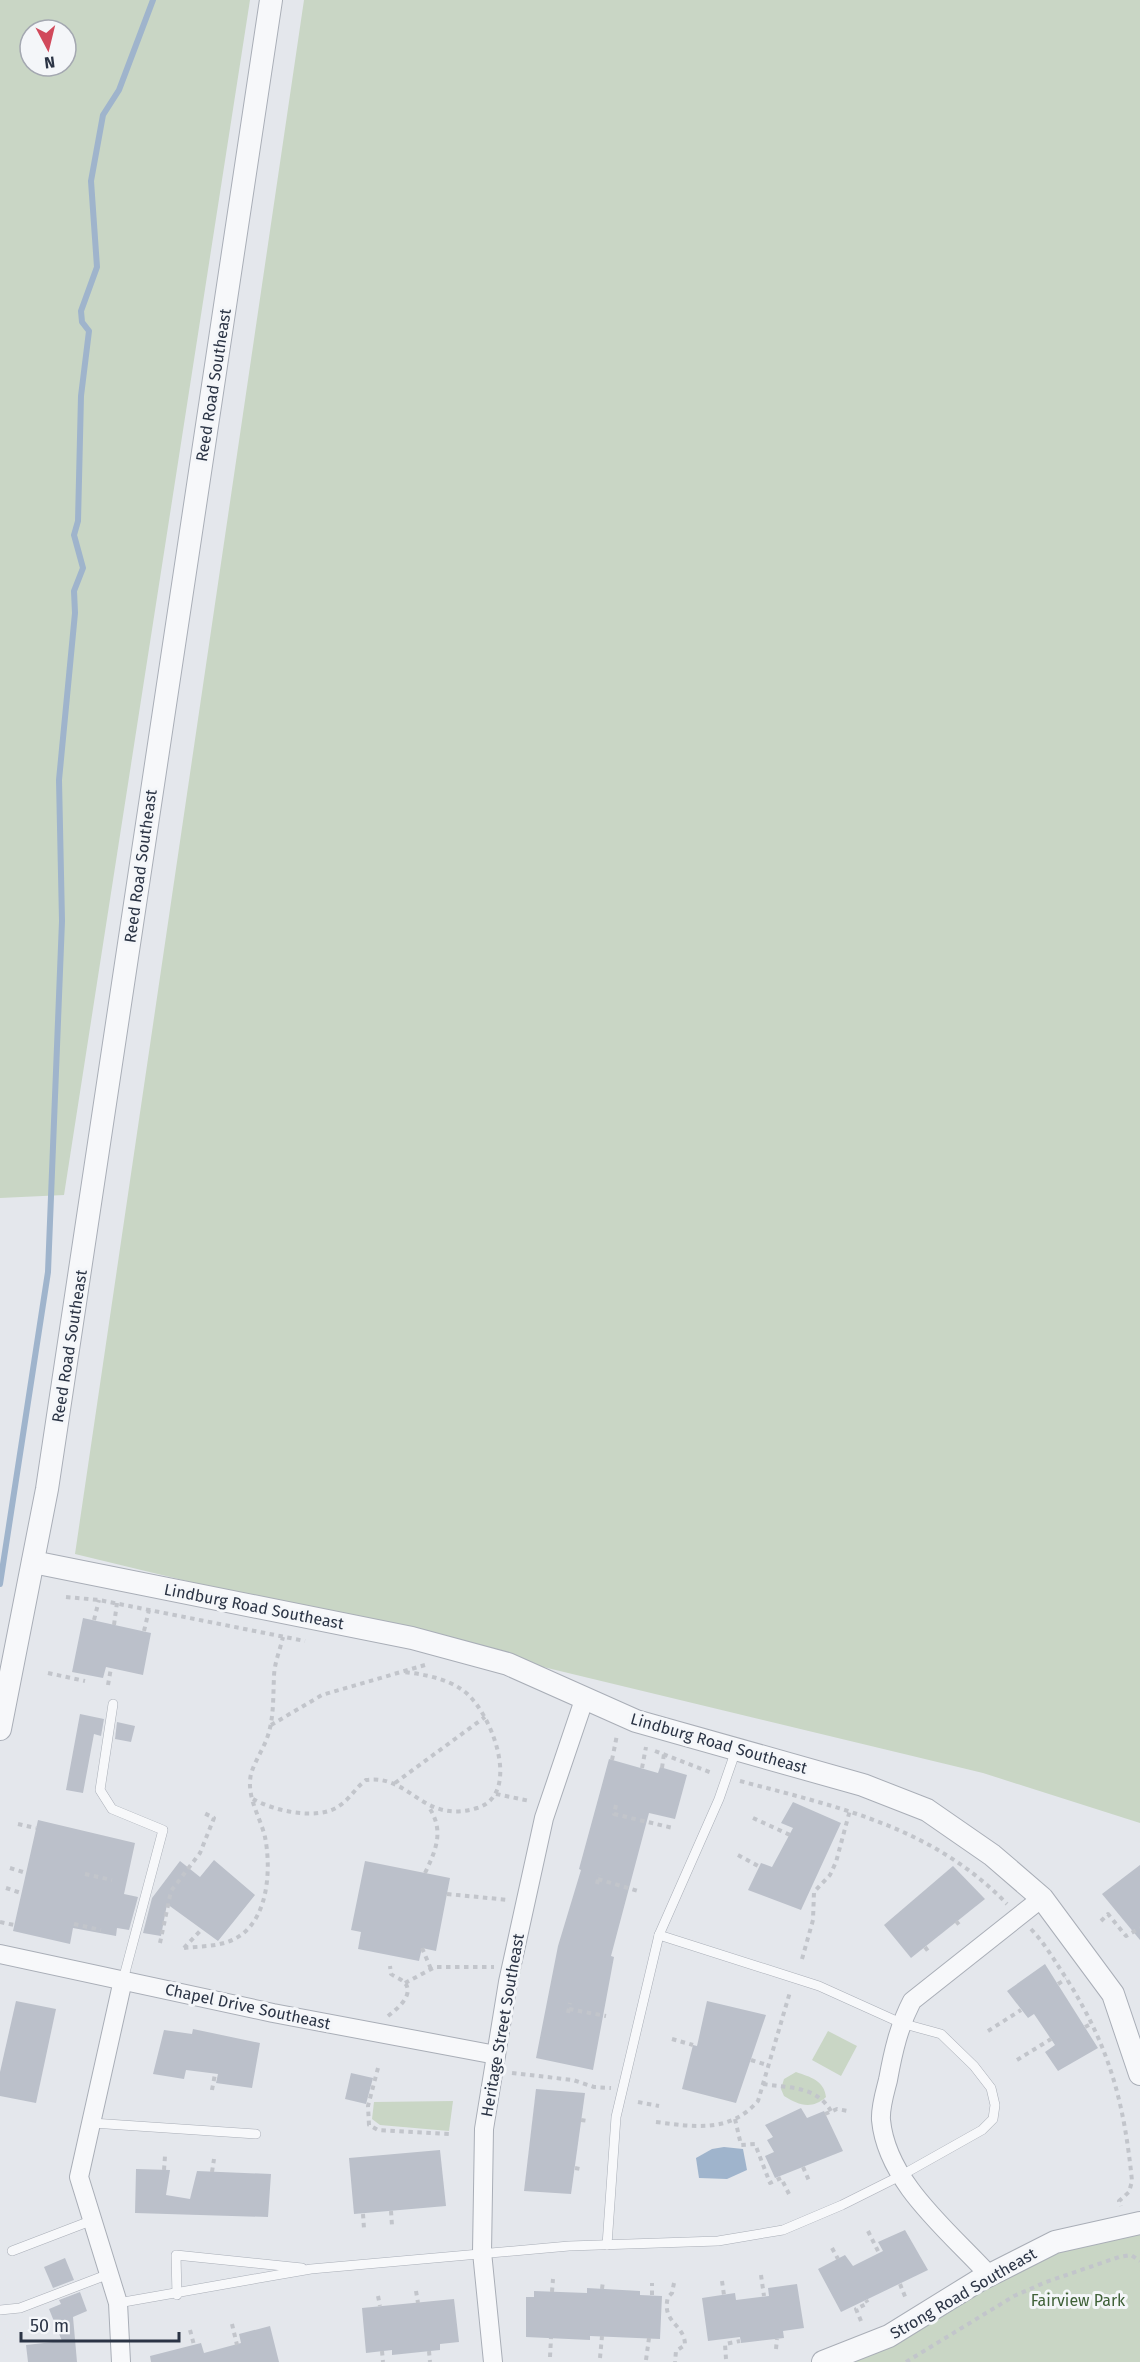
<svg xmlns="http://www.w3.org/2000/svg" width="1140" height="2362" viewBox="0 0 1140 2362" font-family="'Fira Sans',sans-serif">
	<rect width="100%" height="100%" fill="#e4e7ec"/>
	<g fill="#c9d6c5" fill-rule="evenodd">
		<path d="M 0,0 L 250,0 L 64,1195 L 0,1198 ZM 30,30 L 66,30 L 66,66 L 30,66 Z"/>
		<path d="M 304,0 L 1140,0 L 1140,1823 L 983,1773 L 75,1554 Z"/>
		<path d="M 828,2031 L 857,2046 L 841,2076 L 812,2060 Z"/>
		<path d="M 796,2072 C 810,2077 824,2080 826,2097 C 812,2110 798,2105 784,2096 L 781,2089 L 784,2079 Z"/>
		<path d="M 453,2101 L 449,2131 L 380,2125 L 372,2119 L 374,2102 Z"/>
		<path d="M 1140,2223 L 1140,2362 L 823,2362 L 978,2281 Z"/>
	</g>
	<path fill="#9fb4cc" d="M 724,2147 L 743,2149 L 747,2170 L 727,2179 L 699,2178 L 696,2158 L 712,2149 Z"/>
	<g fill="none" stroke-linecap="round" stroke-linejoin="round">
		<path stroke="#9fb4cc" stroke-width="6" d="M 0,1584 L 48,1272 L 62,921 L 59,780 L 75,613 L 74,591 L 83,568 L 74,535 L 78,521 L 81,396 L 89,331 L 82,322 L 81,311 L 97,267 L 91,181 L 103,115 L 119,90 L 153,0"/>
	</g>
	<g fill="#bbc0ca">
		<path d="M 83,1618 L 151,1633 L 143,1675 L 106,1667 L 103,1678 L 72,1672 Z"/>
		<path d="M 80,1714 L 104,1719 L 101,1736 L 94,1734 L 83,1793 L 66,1790 Z"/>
		<path d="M 117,1722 L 135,1726 L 131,1742 L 115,1739 Z"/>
		<path d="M 609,1759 L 658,1773 L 660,1767 L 687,1775 L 675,1819 L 649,1813 L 611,1956 L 614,1957 L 593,2070 L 536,2058 L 558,1946 L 581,1870 L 579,1869 Z"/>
		<path d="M 793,1802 L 841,1823 L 801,1910 L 748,1890 L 761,1863 L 772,1867 L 793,1828 L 781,1823 Z"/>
		<path d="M 38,1820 L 135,1843 L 124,1894 L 138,1897 L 129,1930 L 117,1928 L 116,1936 L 73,1928 L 70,1944 L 13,1931 Z"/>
		<path d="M 214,1860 L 255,1895 L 218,1941 L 167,1904 L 161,1936 L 143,1933 L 152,1898 L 180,1861 L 200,1877 Z"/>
		<path d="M 365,1861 L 450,1878 L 436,1951 L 422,1948 L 419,1961 L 358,1949 L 361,1932 L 351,1930 Z"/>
		<path d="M 1140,1865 L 1140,1940 L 1102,1894 Z"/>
		<path d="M 953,1866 L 985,1899 L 911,1958 L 884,1925 Z"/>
		<path d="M 1045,1964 L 1098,2048 L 1058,2071 L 1045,2052 L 1055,2045 L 1034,2014 L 1028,2018 L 1007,1991 Z"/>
		<path d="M 16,2001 L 56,2009 L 36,2103 L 0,2096 L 0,2072 Z"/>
		<path d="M 707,2001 L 766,2015 L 736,2103 L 682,2089 L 693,2045 L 697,2046 Z"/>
		<path d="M 193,2029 L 260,2043 L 252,2088 L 216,2083 L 218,2074 L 186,2070 L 184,2079 L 153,2074 L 164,2030 L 192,2034 Z"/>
		<path d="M 351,2073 L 373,2078 L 366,2104 L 345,2099 Z"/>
		<path d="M 536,2089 L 585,2093 L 571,2194 L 524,2191 Z"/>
		<path d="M 801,2108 L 807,2118 L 824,2111 L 843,2151 L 775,2178 L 765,2156 L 774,2152 L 767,2140 L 773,2137 L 765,2125 Z"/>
		<path d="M 440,2150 L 446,2206 L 354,2214 L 349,2158 Z"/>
		<path d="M 136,2169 L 170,2170 L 166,2195 L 190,2199 L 197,2171 L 271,2174 L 268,2217 L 135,2213 Z"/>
		<path d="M 905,2230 L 928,2270 L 841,2312 L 818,2269 L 845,2255 L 853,2266 L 883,2251 L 878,2242 Z"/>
		<path d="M 65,2258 L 74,2280 L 53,2288 L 44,2267 Z"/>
		<path d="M 797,2284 L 804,2328 L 783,2331 L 784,2338 L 741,2343 L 740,2337 L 708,2341 L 702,2298 L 735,2293 L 736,2300 L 769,2296 L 768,2288 Z"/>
		<path d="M 587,2288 L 640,2291 L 640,2295 L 662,2296 L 660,2339 L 590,2336 L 590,2340 L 526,2337 L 526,2297 L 534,2297 L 534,2291 L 587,2293 Z"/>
		<path d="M 80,2292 L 87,2311 L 73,2317 L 77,2362 L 28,2362 L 26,2345 L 62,2341 L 49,2309 L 61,2304 L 59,2300 Z"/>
		<path d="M 454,2299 L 459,2342 L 440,2344 L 440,2350 L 392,2355 L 392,2350 L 366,2353 L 362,2308 Z"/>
		<path d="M 270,2326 L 279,2362 L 151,2362 L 150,2356 L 201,2343 L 204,2353 L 241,2343 L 239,2334 Z"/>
	</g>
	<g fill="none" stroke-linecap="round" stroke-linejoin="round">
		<g stroke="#a9aeb7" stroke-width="10">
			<g id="service">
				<path d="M 113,1704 L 100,1790 L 112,1809 L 163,1830 L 123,1980"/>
				<path d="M 92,2123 L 256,2134"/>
				<path d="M 607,2245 L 616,2117 L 659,1935 L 719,1799 L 736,1750"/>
				<path d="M 12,2251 L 93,2220"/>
				<path d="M 177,2295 L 176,2255 L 302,2268"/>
				<path d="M 118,2303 L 311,2269 L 569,2246 L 718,2241 L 783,2230 L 842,2205 L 902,2175 L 982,2130 L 993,2119 L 995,2105 L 991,2088 L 974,2066 L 941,2034 L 901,2023 L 819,1986 L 659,1935"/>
				<path d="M 0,2310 L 20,2308 L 109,2274"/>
			</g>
		</g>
		<g stroke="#a9aeb7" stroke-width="20">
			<g id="minor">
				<path d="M 0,1954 L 273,2013 L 496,2055"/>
				<path d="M 989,2275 C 949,2231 887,2183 881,2120 C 880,2108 885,2092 888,2080 C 893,2052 899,2026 912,2001 L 1042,1898"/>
				<path d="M 121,2362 L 118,2303 L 79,2177 L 123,1980"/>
				<path d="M 493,2362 L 482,2252 L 484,2129 L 508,1982 L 544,1818 L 585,1697"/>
			</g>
		</g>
		<g stroke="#a9aeb7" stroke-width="24">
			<g id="tertiary">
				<path d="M 33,1562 L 412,1638 L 508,1664 L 636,1721 L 863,1785 L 927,1810 L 992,1855 L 1042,1898 L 1113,1994 L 1140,2074"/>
				<path d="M 0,1729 L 47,1489 L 271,0"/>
				<path d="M 823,2362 L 889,2336 L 978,2281 L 1055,2242 L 1140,2223"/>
			</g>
		</g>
		<g stroke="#c2c5cb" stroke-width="4" stroke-dasharray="4.5 4.5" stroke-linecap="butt">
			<path d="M 66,1597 L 99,1600 L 305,1641"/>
			<path d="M 94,1620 L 99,1600"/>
			<path d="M 114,1625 L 117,1603"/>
			<path d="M 144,1631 L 149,1610"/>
			<path d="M 48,1673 L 85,1681"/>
			<path d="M 108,1685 L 111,1668"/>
			<path d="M 271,1725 L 322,1695 L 425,1665"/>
			<path d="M 655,1751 L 712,1773"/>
			<path d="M 612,1760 L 617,1735"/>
			<path d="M 642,1768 L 646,1747"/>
			<path d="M 662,1768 L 664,1754"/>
			<path d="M 740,1781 C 838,1807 933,1827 1007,1904"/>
			<path d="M 395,1783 L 485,1717"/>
			<path d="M 496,1794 L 530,1801"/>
			<path d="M 253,1799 C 274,1811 318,1821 339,1806 C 350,1799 356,1787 366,1780 C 411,1774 422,1825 477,1808 C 524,1794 490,1707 461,1689 C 445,1678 422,1674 404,1672"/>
			<path d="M 616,1805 L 614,1814 L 673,1828"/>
			<path d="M 753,1818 L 790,1835"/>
			<path d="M 18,1824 L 36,1828"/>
			<path d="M 738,1855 L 760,1867"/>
			<path d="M 10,1868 L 26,1873"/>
			<path d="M 425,1873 C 436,1850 445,1830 428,1806"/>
			<path d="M 85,1874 L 112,1880"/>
			<path d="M 598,1879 L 638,1891"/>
			<path d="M 597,1884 L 599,1875"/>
			<path d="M 6,1888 L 21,1893"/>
			<path d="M 447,1894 L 509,1900"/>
			<path d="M 956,1921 L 961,1927"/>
			<path d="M 1101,1921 L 1108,1914 L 1126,1936 L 1140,1928"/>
			<path d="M 0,1922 L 14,1925"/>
			<path d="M 74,1924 L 101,1930"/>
			<path d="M 1031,1929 C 1046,1945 1056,1963 1068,1981 C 1110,2049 1124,2102 1132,2181 L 1129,2192 L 1119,2201 L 1121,2206"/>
			<path d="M 160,1943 L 171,1891 L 200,1853 L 214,1818 L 204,1813"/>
			<path d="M 925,1947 L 928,1951"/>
			<path d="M 184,1948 C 202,1946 225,1947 241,1935 C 269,1915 271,1867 265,1837 C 260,1816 246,1797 251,1774 C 255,1760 265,1747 269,1732 C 274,1713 273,1696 274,1677 C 274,1664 280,1650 283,1637"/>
			<path d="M 184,1948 L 202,1929"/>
			<path d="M 422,1948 L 431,1969"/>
			<path d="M 802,1959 L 813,1920 L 814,1892 L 830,1875 L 836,1862 L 850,1810"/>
			<path d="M 405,1983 L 435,1967 L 494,1967"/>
			<path d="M 1058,1984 L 1066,1979"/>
			<path d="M 569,2009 L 606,2016"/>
			<path d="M 568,2013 L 570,2003"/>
			<path d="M 388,2016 C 396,2010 416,1994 404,1982 C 401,1979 395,1977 391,1974 L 390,1966"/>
			<path d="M 1085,2027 L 1093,2023"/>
			<path d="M 988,2031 L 1021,2010"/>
			<path d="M 672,2039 L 693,2045"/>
			<path d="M 751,2060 L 767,2065"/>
			<path d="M 1017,2060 L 1051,2039"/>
			<path d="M 378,2068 L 368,2106 L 369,2125 L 378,2130 L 450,2134"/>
			<path d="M 512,2073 L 573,2080 L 594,2087 L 611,2088"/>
			<path d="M 763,2084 C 790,2088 816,2086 831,2111"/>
			<path d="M 212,2090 L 215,2074"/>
			<path d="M 638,2102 L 659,2106"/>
			<path d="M 825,2114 L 837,2109 L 848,2111"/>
			<path d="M 735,2119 L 741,2145 L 755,2144 L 770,2183 L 781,2178 L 789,2194"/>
			<path d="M 581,2120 L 588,2121"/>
			<path d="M 656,2122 C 695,2127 730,2133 758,2101 L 790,1992"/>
			<path d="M 803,2167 L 810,2183"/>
			<path d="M 575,2168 L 580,2169"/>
			<path d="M 164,2170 L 165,2156"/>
			<path d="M 212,2172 L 214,2159"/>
			<path d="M 391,2211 L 392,2226"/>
			<path d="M 363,2214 L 364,2229"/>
			<path d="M 868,2231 L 879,2253"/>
			<path d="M 832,2248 L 838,2259"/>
			<path d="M 761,2275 L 764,2296"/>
			<path d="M 722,2281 L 724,2295"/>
			<path d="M 674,2283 L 672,2293 L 668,2297 C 661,2323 685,2324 685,2345 L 676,2351 L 675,2362"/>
			<path d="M 900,2284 L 906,2299"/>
			<path d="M 602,2289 L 603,2281"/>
			<path d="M 416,2291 L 418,2303"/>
			<path d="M 552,2292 L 553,2279"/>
			<path d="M 652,2295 L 652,2283"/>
			<path d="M 378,2296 L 380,2306"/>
			<path d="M 861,2321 L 856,2309 L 868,2303 L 866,2300"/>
			<path d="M 232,2324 L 237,2345"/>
			<path d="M 190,2330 L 194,2345"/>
			<path d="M 776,2349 L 777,2339"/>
			<path d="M 382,2351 L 383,2362"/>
			<path d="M 429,2351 L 430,2362"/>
			<path d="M 550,2357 L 551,2338"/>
			<path d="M 600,2358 L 602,2336"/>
			<path d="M 726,2359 L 725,2344 L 740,2341"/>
			<path d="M 646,2360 L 649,2338"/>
			<path d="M 906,2362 L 1014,2296 L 1046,2282 L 1119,2257 L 1131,2255 L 1140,2261"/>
		</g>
		<use href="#service" stroke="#f7f8fa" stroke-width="9"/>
		<use href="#minor" stroke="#f7f8fa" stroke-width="18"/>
		<use href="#tertiary" stroke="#f7f8fa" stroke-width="22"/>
	</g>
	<g text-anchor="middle" stroke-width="6" stroke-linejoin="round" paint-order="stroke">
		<g font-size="16" fill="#2b3445" stroke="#f4f6f9">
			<text transform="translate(213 385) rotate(-81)" y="6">Reed Road Southeast</text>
			<text transform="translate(140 866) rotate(-82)" y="6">Reed Road Southeast</text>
			<text transform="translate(69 1346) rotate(-81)" y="6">Reed Road Southeast</text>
			<text transform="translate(254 1606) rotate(11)" y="6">Lindburg Road Southeast</text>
			<text transform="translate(719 1743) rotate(16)" y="6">Lindburg Road Southeast</text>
			<text transform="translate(248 2006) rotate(12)" y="6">Chapel Drive Southeast</text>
			<text transform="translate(502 2025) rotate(-80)" y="6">Heritage Street Southeast</text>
			<text transform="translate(963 2293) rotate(-30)" y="6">Strong Road Southeast</text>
		</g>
		<g font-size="16" fill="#3f6138" stroke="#f4f6f9">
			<text x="1078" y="2306">Fairview Park</text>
		</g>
	</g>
	<g transform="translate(48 48) rotate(173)"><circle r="28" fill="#f4f6f9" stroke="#a4a8b1" stroke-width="1.5"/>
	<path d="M0-4.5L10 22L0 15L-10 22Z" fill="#d1495b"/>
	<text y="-9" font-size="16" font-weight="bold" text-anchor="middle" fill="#2b3445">N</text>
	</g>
	<path d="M21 2332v9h158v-9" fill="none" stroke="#2b3445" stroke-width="3"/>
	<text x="30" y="2332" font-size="18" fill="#2b3445" stroke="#f4f6f9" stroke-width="4.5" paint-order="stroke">50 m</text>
</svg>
